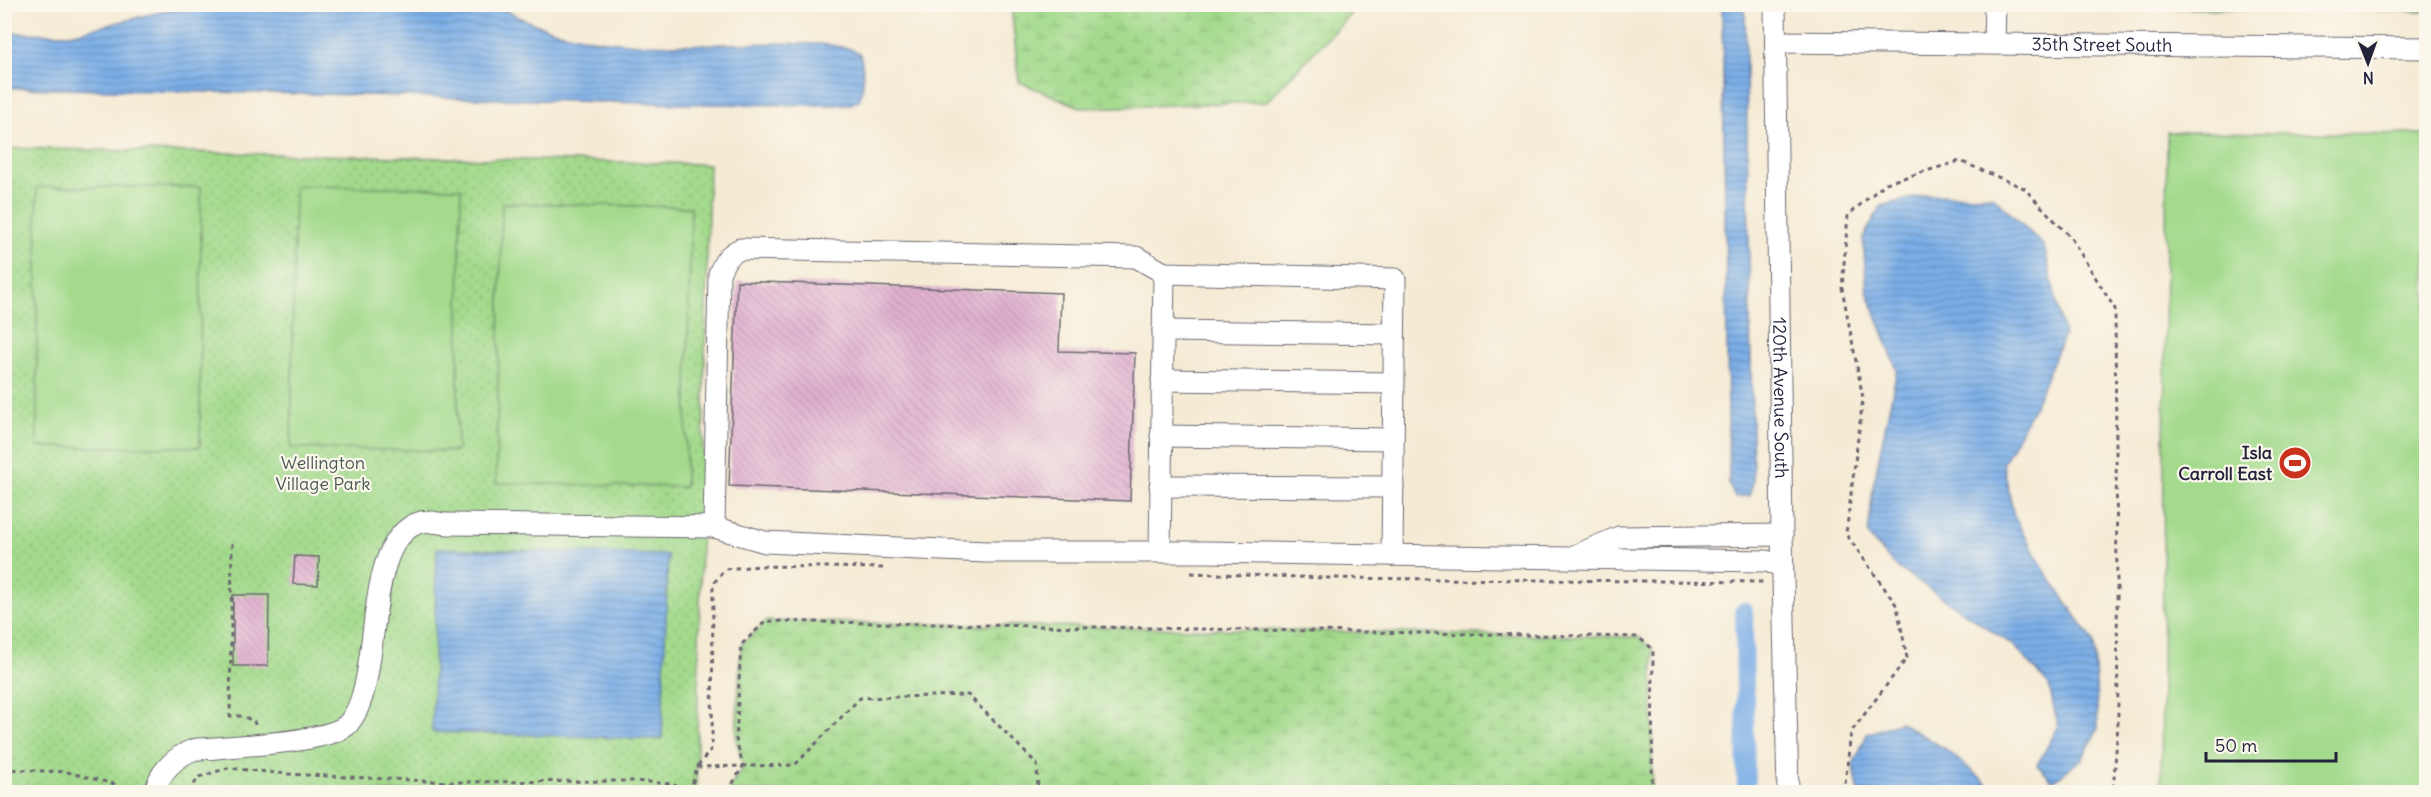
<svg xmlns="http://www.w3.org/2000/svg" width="2431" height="797" viewBox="0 0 2431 797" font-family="Delius,sans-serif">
	<defs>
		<pattern id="grass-dots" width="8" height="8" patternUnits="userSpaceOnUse" patternTransform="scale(1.5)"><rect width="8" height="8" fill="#a3da8c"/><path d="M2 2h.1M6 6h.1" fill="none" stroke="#8cbb7a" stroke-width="1.8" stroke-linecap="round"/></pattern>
		<pattern id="wetland-marsh" width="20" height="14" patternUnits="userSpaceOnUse" patternTransform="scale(1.5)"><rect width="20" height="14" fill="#a3da8c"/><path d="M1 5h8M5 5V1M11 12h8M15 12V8" fill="none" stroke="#8cbb7a"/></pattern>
		<pattern id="water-rules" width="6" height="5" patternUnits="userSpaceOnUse" patternTransform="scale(1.5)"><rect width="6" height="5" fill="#7baee7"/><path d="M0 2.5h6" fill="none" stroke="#648dbc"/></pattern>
		<pattern id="building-back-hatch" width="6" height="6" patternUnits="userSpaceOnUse" patternTransform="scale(1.5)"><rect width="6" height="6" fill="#e0b0cf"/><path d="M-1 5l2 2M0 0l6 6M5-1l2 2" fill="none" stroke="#c097b3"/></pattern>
	</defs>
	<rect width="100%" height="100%" fill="#fbf7ec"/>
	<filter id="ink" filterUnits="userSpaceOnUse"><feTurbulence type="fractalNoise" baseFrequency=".0167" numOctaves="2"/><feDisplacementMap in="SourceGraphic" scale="12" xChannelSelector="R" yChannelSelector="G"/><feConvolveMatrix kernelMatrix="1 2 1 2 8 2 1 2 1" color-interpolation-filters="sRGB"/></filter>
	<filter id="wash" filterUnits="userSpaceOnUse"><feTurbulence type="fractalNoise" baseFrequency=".008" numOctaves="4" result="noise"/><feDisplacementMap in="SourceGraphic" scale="24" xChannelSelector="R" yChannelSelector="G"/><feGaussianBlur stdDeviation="1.35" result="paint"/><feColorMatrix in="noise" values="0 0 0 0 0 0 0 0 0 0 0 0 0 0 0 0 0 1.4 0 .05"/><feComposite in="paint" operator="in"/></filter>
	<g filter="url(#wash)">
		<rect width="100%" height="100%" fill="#f5ebd5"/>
		<path fill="url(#grass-dots)" stroke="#627e64" stroke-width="1.5" d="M 5,148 L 709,164 L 696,792 L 5,792 Z"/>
		<g fill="url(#wetland-marsh)" stroke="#627e64" stroke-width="1.5">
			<path d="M 1026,4 L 1349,4 L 1350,15 L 1266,102 L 1082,108 L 1019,82 L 1012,14 Z"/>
			<path d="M 766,621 L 1638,637 L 1653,649 L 1652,792 L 730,792 L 730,788 L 743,766 L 736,739 L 741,645 Z"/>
		</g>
		<g fill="#a3da8c" stroke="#627e64" stroke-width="1.5">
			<path d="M 2059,4 L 2426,4 L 2426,11 L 2059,7 Z"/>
			<path d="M 2167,132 L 2426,134 L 2426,792 L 2161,792 Z"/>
			<path d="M 295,186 L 461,188 L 457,451 L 291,448 Z"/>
			<path d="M 37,187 L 201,187 L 200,447 L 37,447 Z"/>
			<path d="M 502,203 L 691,207 L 685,487 L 496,483 Z"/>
		</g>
		<g fill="url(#water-rules)" stroke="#4e6891" stroke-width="1.5">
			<path d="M 193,4 L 497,5 C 593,66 722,36 831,45 L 851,49 L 860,54 C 864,68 864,85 860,99 L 851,104 L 833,105 L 678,104 L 364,95 L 5,88 L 5,33 L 70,34 Z"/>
			<path d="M 1722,5 L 1745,5 L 1753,483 L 1749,496 L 1735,497 L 1729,485 Z"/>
			<path d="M 1926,195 L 1993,196 L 2044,246 L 2064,335 L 2034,407 L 2003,464 L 2014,516 L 2045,571 L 2094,642 L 2098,729 L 2082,759 L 2053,781 L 2037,765 L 2058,727 L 2049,685 L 2014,646 L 1895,566 L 1868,535 L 1873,487 L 1897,370 L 1867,291 L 1863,238 L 1881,206 Z"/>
			<path d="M 437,548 L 668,555 L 662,739 L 432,732 Z"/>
			<path d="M 1900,722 L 1944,748 L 1997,792 L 1859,792 L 1853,765 L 1867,734 Z"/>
		</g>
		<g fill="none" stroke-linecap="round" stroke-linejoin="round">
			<path stroke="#7baee7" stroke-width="18" d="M 1744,611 L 1746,792"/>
		</g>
		<g id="blocks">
			<g fill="url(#building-back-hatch)">
				<path d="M 737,281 L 1061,293 L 1059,351 L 1135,353 L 1130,501 L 729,486 Z"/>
				<path d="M 295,556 L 319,557 L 318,585 L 293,584 Z"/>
				<path d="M 233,595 L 269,595 L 268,666 L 233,666 Z"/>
			</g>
		</g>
	</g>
	<g filter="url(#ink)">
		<use href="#blocks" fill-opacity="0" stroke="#6c6871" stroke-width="1.5"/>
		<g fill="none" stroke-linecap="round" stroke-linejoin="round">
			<g stroke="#6c6871" stroke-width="23">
				<g id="minor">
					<path id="s1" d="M 1775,4 L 1782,535 L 1788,792"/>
					<path id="s2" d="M 1776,42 L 2426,48"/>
					<path d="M 1994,44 L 1995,4"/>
					<path d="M 1164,273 L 1395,279 L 1392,555"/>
					<path d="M 1163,331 L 1394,334"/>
					<path d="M 1162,380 L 1394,383"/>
					<path d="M 1161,436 L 1393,439"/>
					<path d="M 1160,486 L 1393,487"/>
					<path d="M 714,527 L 719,274 C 724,261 728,255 740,249 L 1136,257 L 1164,273 L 1160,552"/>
					<path d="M 1782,535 L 1619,537 L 1569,558 L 1766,561 L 1782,566"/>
					<path d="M 156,792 C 157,774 176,756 193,750 C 200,748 209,749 216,748 C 244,745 331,742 348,724 C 386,682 359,540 421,522 C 428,520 440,524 448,524 L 714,527 L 765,542 L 986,552 L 1207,552 L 1569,558"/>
				</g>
			</g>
			<g stroke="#6c6871" stroke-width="3" stroke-dasharray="4.5 4.5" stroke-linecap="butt">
				<path d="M 232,543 L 230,716 L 242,716 L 254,721 L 255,725"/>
				<path d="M 1191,573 L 1326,578 L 1764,582"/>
				<path d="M 697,767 L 795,765 L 860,698 L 968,695 L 1037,764 L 1038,792"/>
				<path d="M 4,769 L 67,772 L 114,784 L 119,792"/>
				<path d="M 189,792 L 199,777 L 228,768 L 287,774 L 449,782 L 634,781 L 673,784 L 684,792"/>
				<path d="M 690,792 L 697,767 L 712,748 L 713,584 L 725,569 L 761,566 L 885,568"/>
				<path d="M 730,792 L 730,788 L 743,766 L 736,739 L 741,645 L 766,621 L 1638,637 L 1653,649 L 1652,792"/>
				<path d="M 1844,792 L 1851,732 L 1907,658 L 1897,606 L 1846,534 L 1863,398 L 1842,288 L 1848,215 L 1886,183 L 1960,161 L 2024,188 L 2071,238 L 2115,309 L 2118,724 L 2113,792"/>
			</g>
			<use href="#minor" stroke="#fff" stroke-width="21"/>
		</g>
	</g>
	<defs>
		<g id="stadium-disc" transform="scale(1.725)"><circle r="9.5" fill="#c8321e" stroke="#fbf7ec"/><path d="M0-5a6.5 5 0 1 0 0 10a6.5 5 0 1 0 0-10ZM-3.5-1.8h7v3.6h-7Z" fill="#fff"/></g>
	</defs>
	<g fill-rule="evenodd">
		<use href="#stadium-disc" x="2295" y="463"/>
	</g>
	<g text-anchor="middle" stroke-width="4.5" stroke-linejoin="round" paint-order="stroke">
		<g font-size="18" fill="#22223b" stroke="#fbf7ec">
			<text dy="6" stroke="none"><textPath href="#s2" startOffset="326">35th Street South</textPath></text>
			<text dy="6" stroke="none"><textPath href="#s1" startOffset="394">120th Avenue South</textPath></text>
		</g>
		<g font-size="18" font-weight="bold" fill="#22223b" stroke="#fbf7ec" text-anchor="end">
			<text x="2272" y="459">Isla<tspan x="2272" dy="21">Carroll East</tspan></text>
		</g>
		<g font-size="18" fill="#495953" stroke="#fbf7ec">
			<text x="323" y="469">Wellington<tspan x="323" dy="21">Village Park</tspan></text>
		</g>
	</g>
	<rect width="2431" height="797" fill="none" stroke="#fbf7ec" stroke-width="24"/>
	<g transform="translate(2368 63) rotate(179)" stroke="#fbf7ec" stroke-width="4.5" paint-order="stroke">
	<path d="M0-4.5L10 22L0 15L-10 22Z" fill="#22223b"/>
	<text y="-9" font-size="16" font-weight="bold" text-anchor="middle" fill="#22223b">N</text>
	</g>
	<path d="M2206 752v9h130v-9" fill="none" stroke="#22223b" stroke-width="3"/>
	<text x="2215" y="752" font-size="18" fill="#22223b" stroke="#fbf7ec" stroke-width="4.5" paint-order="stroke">50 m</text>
</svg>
